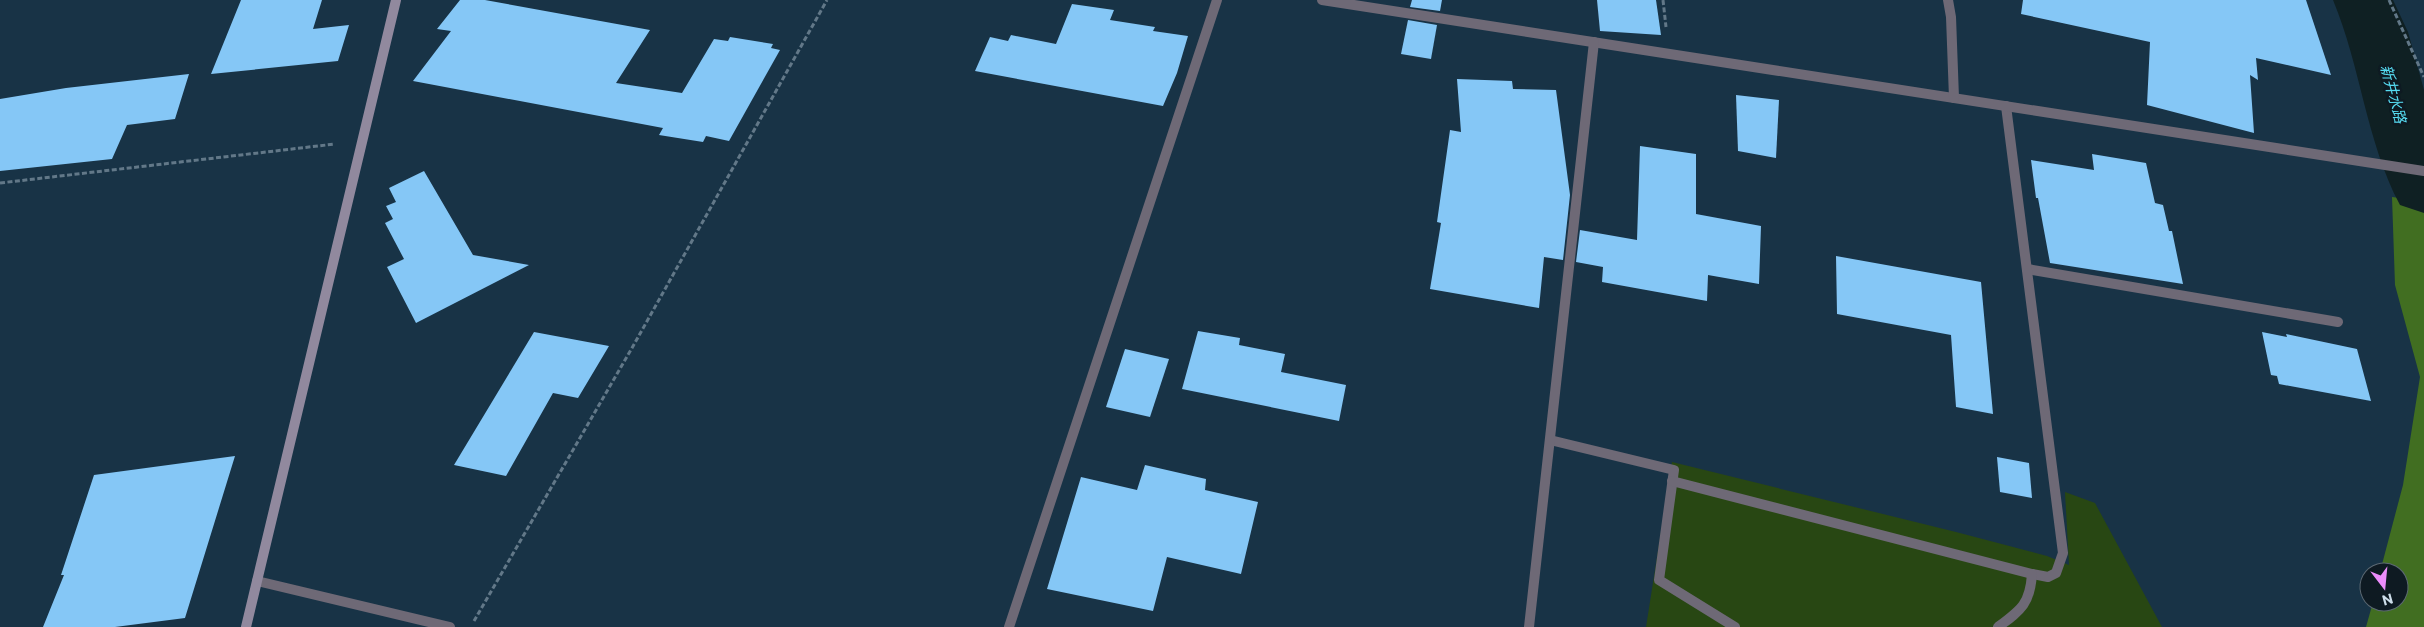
<svg xmlns="http://www.w3.org/2000/svg" width="2424" height="627" viewBox="0 0 2424 627" font-family="Commissioner,'Noto Sans JP',sans-serif">
	<rect width="100%" height="100%" fill="#183346"/>
	<path fill="#284713" d="M 1672,462 L 1956,532 L 2047,556 L 2069,565 L 2065,492 L 2095,503 L 2162,627 L 1646,627 Z"/>
	<path fill="#416e21" d="M 2392,197 L 2424,201 L 2424,627 L 2366,627 L 2373,602 L 2399,602 L 2399,572 L 2380,572 L 2403,485 L 2420,377 L 2395,285 Z"/>
	<g fill="none" stroke-linecap="round" stroke-linejoin="round">
		<path fill="#0f2023" fill-rule="evenodd" d="M 2333,0 L 2393,0 L 2408,32 L 2424,90 L 2424,213 L 2400,205 C 2366,141 2361,67 2333,0 Z"/>
	</g>
	<g fill="#85c7f6">
		<path d="M 241,0 L 322,0 L 313,29 L 349,25 L 338,61 L 211,74 Z"/>
		<path d="M 460,0 L 485,0 L 650,30 L 616,83 L 682,93 L 714,39 L 728,41 L 730,37 L 773,44 L 771,48 L 780,50 L 729,141 L 706,136 L 703,142 L 659,135 L 663,128 L 413,81 L 451,31 L 437,29 Z"/>
		<path d="M 1412,0 L 1442,0 L 1440,11 L 1410,7 Z"/>
		<path d="M 1597,0 L 1656,0 L 1661,35 L 1600,31 Z"/>
		<path d="M 2023,0 L 2306,0 L 2331,75 L 2256,58 L 2258,80 L 2250,75 L 2254,133 L 2147,105 L 2150,42 L 2021,14 Z"/>
		<path d="M 1072,4 L 1114,10 L 1110,20 L 1155,27 L 1153,31 L 1188,36 L 1177,73 L 1163,106 L 975,71 L 990,37 L 1008,41 L 1011,35 L 1056,44 Z"/>
		<path d="M 1408,20 L 1437,25 L 1431,59 L 1401,54 Z"/>
		<path d="M 189,74 L 175,119 L 127,125 L 112,159 L 0,171 L 0,99 L 66,88 Z"/>
		<path d="M 1457,79 L 1512,81 L 1513,89 L 1556,90 L 1570,195 L 1563,260 L 1544,257 L 1539,308 L 1430,289 L 1441,223 L 1437,222 L 1450,130 L 1461,132 Z"/>
		<path d="M 1736,95 L 1779,100 L 1776,158 L 1738,151 Z"/>
		<path d="M 1640,146 L 1696,154 L 1696,214 L 1761,226 L 1759,284 L 1708,275 L 1707,301 L 1602,282 L 1603,267 L 1576,262 L 1580,230 L 1637,240 Z"/>
		<path d="M 2092,154 L 2146,163 L 2155,203 L 2163,205 L 2169,231 L 2172,231 L 2183,284 L 2050,263 L 2038,198 L 2036,198 L 2031,160 L 2094,170 Z"/>
		<path d="M 424,171 L 473,255 L 529,265 L 416,323 L 387,267 L 404,259 L 385,223 L 393,219 L 386,206 L 396,202 L 389,188 Z"/>
		<path d="M 1836,256 L 1981,282 L 1993,414 L 1956,407 L 1951,335 L 1837,314 Z"/>
		<path d="M 1198,331 L 1240,338 L 1239,345 L 1285,354 L 1281,372 L 1346,385 L 1339,421 L 1182,389 Z"/>
		<path d="M 534,332 L 609,346 L 578,398 L 553,393 L 506,476 L 454,465 Z"/>
		<path d="M 2262,332 L 2287,337 L 2286,334 L 2357,349 L 2371,401 L 2279,384 L 2277,376 L 2271,375 Z"/>
		<path d="M 1125,349 L 1169,359 L 1150,417 L 1106,407 Z"/>
		<path d="M 235,456 L 185,618 L 115,627 L 43,627 L 64,575 L 61,575 L 94,475 Z"/>
		<path d="M 1997,457 L 2029,463 L 2032,498 L 2000,492 Z"/>
		<path d="M 1145,465 L 1206,479 L 1205,490 L 1258,502 L 1241,574 L 1167,557 L 1153,611 L 1047,589 L 1081,477 L 1137,490 Z"/>
	</g>
	<g fill="none" stroke-linecap="round" stroke-linejoin="round">
		<g stroke="#627888" stroke-width="3" stroke-dasharray="5 2.5" stroke-linecap="butt">
			<path d="M 1663,0 L 1666,27"/>
			<path d="M 2389,0 L 2424,77"/>
			<path d="M 0,183 L 335,144"/>
			<path d="M 474,621 L 632,348 L 827,0"/>
		</g>
		<g stroke="#6e6976" stroke-width="10">
			<path d="M 2027,269 L 2338,322"/>
			<path d="M 1550,440 L 1674,470 L 1659,580 L 1735,627"/>
			<path d="M 1672,481 L 2032,574 L 2048,577 L 2056,573 L 2063,553 L 2006,106"/>
			<path d="M 1998,627 C 2021,610 2030,604 2032,574"/>
		</g>
		<g stroke="#6e6976" stroke-width="10">
			<path d="M 1322,0 L 2424,171"/>
			<path d="M 1948,0 L 1951,17 L 1954,98"/>
			<path d="M 257,581 L 450,627"/>
			<path d="M 1009,627 L 1217,0"/>
			<path d="M 1529,627 L 1594,42"/>
		</g>
		<path stroke="#91899e" stroke-width="10" d="M 246,627 L 396,0"/>
	</g>
	<g text-anchor="middle" stroke-width="5" stroke-linejoin="round" paint-order="stroke">
		<g font-size="15" font-style="italic" fill="#56dcf2" stroke="#0e1a22">
			<text transform="translate(2393 94) rotate(75)" y="5">新井水路</text>
		</g>
	</g>
	<g transform="translate(2384 587) rotate(164)"><circle r="24" fill="#0e1a22" stroke="#5b6872"/>
	<path d="M0-4L9 19L0 12L-9 19Z" fill="#ec8cfb"/>
	<text y="-8" font-size="14" font-weight="bold" text-anchor="middle" fill="#cedeea">N</text>
	</g>
</svg>
